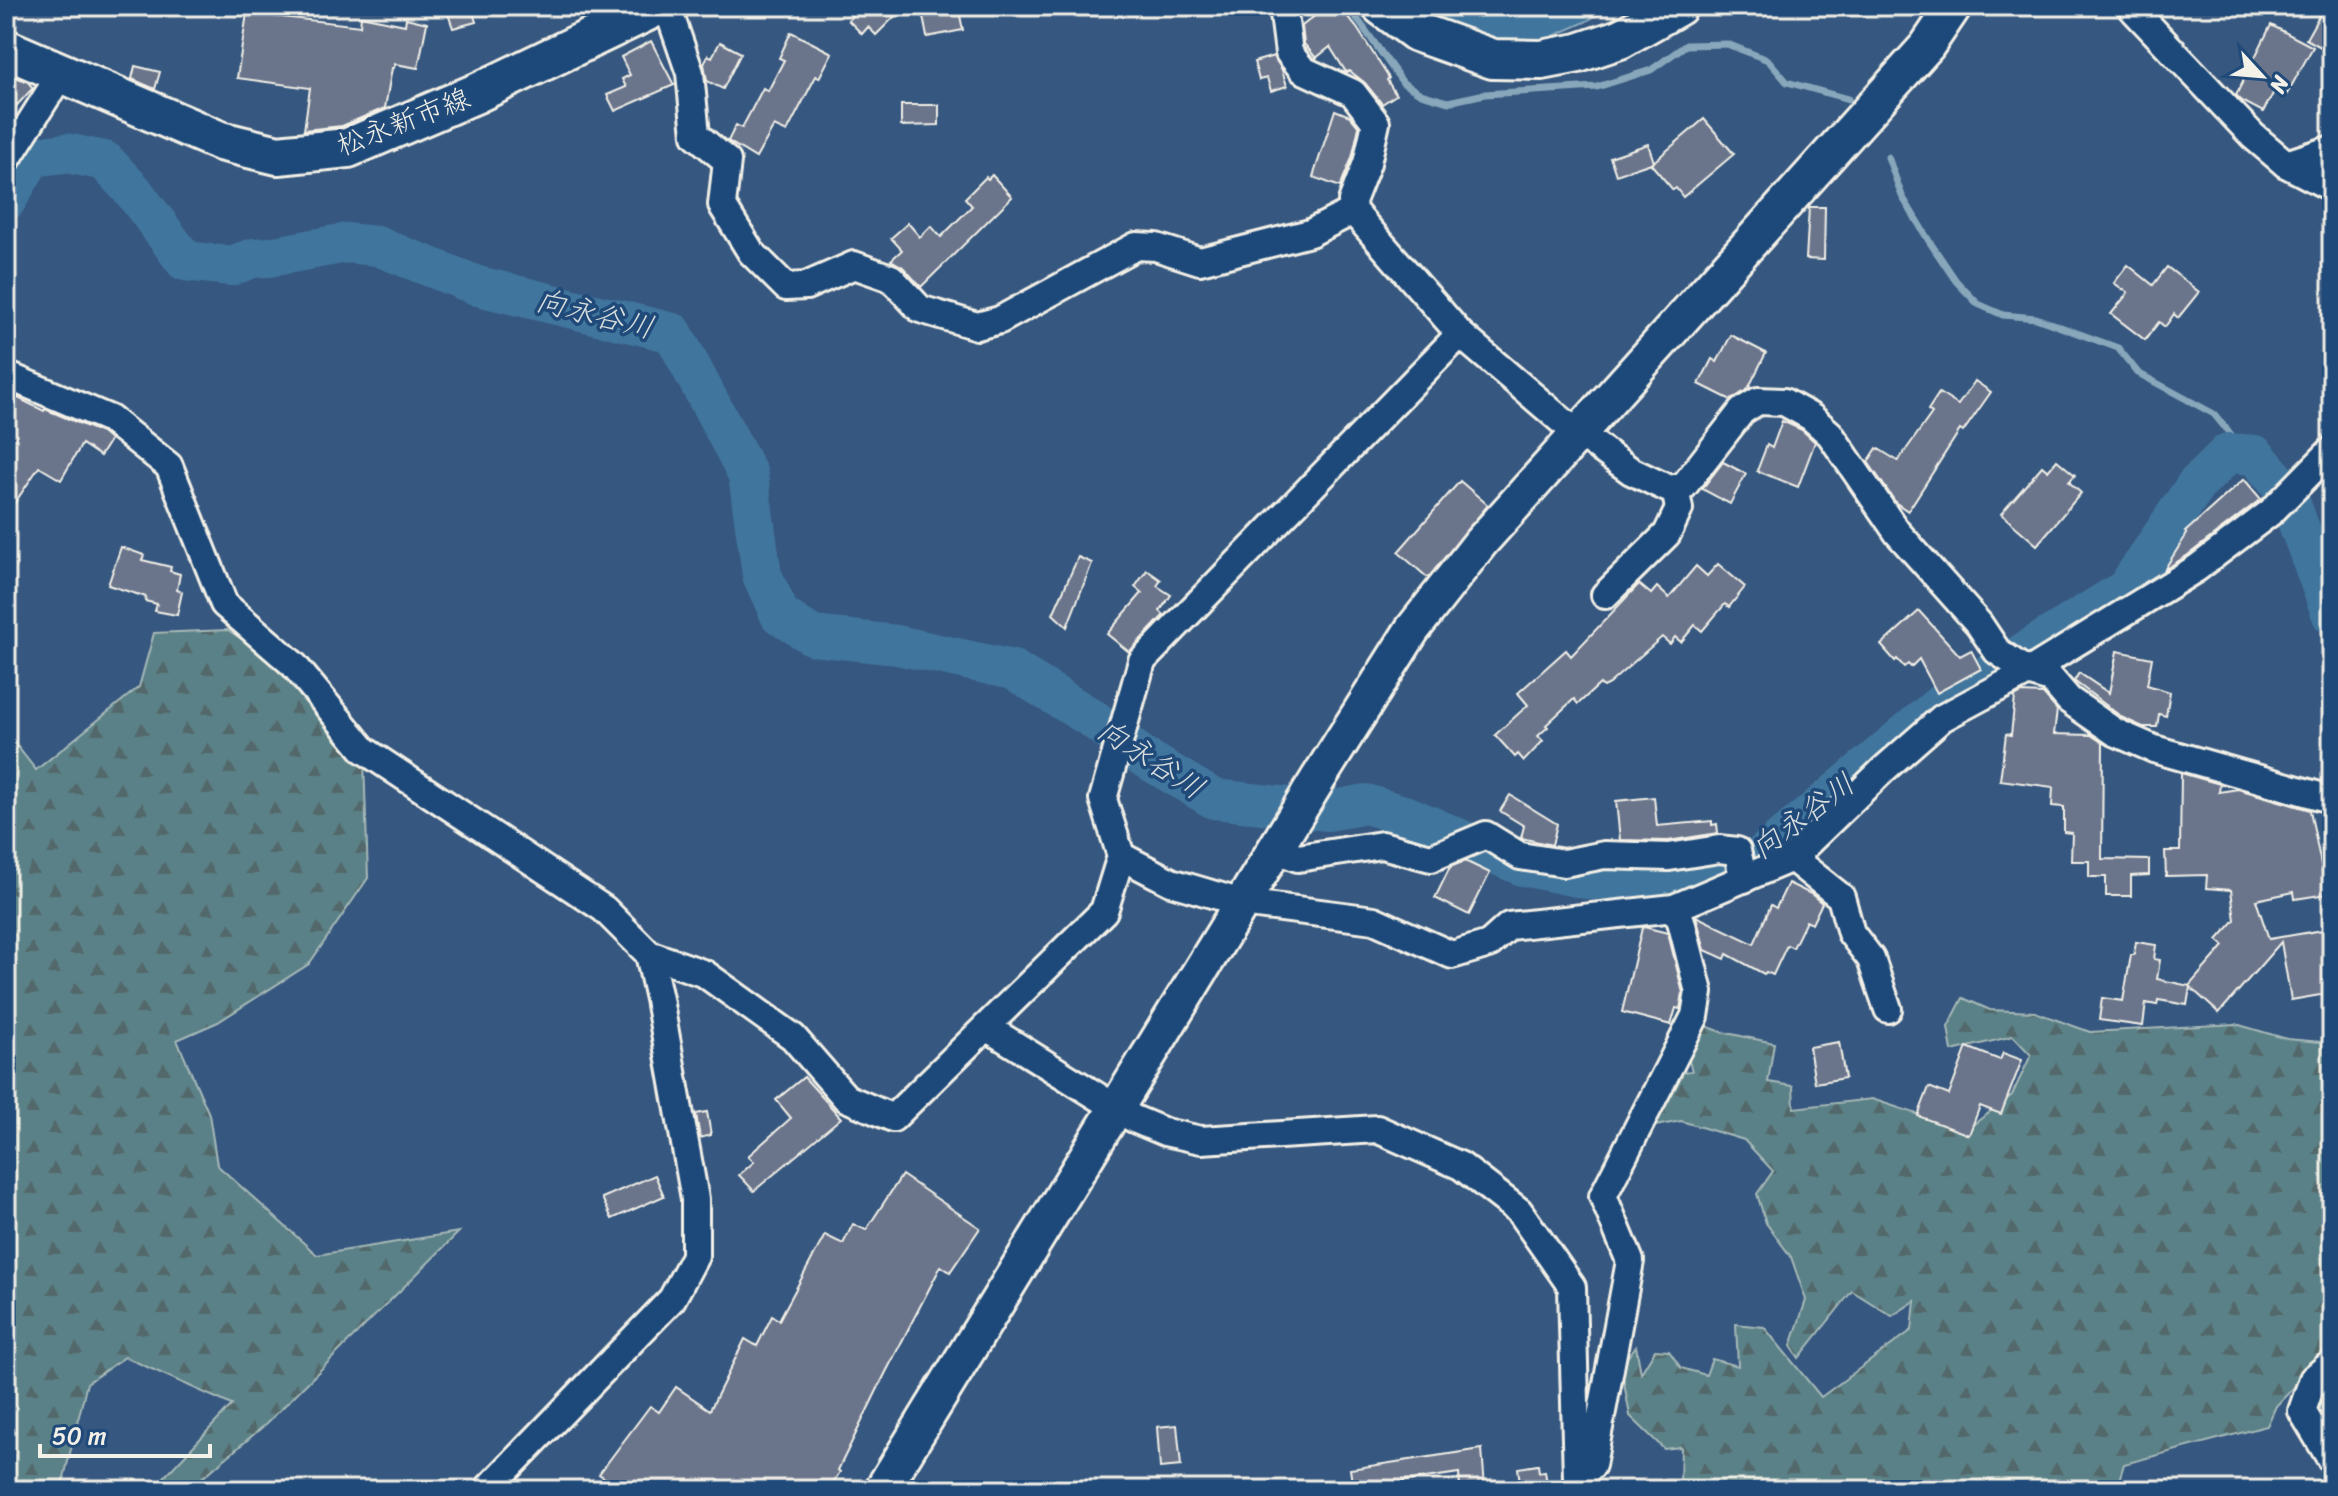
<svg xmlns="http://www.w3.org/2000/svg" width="2338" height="1496" viewBox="0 0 2338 1496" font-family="Sriracha,'Klee One',sans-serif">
	<defs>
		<pattern id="forest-firs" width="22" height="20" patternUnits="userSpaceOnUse" patternTransform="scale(2)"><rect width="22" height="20" fill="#5a8187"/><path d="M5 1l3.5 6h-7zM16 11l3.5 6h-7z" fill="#52676a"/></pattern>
	</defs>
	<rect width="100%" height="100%" fill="#36577f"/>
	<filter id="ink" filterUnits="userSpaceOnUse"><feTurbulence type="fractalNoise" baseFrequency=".0125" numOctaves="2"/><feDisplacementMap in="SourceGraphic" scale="16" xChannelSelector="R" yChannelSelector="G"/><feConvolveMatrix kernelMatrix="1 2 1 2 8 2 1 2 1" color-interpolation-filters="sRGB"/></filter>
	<g filter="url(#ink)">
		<g fill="url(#forest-firs)" stroke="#a7b9b8" stroke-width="2">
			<path d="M 228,630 L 276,662 L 364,759 L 368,878 L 309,964 L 218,1022 L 177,1040 L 209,1114 L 217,1165 L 317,1255 L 459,1232 L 266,1424 L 188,1490 L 152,1490 L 232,1405 L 125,1357 L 87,1383 L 61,1490 L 6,1490 L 6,732 L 36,770 L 139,687 L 154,633 Z"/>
			<path d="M 1963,998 L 1990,1010 L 2035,1012 L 2090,1032 L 2236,1024 L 2287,1039 L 2332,1043 L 2332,1347 L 2276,1406 L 2267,1426 L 2124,1464 L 2116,1490 L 1677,1490 L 1680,1484 L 1681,1447 L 1664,1449 L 1630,1416 L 1621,1366 L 1636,1346 L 1641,1373 L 1655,1350 L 1669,1351 L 1681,1368 L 1706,1375 L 1712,1359 L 1738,1366 L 1736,1324 L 1764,1327 L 1821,1397 L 1912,1330 L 1915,1301 L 1892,1316 L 1852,1291 L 1799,1358 L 1791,1346 L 1806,1300 L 1791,1257 L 1766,1223 L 1757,1194 L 1773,1171 L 1744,1140 L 1681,1121 L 1641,1129 L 1667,1074 L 1692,1071 L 1685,1049 L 1698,1023 L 1722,1032 L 1774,1043 L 1768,1082 L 1793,1086 L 1794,1108 L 1872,1099 L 1923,1116 L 1970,1127 L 2012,1095 L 2031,1055 L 2013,1036 L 1952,1051 L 1948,1027 Z"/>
		</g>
		<path fill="#40759d" stroke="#88a7bb" stroke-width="2" d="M 1415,6 L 1612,6 L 1585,22 L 1533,45 L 1469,35 L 1428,16 Z"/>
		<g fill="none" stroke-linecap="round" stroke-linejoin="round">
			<g stroke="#88a7bb" stroke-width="7">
				<path d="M 1348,6 L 1403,83 L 1421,94 L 1448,102 L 1485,94 L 1597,87 L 1651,70 L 1686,45 L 1727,44 L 1768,60 L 1787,82 L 1848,99"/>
				<path d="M 1888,157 L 1902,196 L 1929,241 L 1956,281 L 1978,304 L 2003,315 L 2036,318 L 2118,348 L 2138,373 L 2214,414 L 2232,436 L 2255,455"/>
			</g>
			<path stroke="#40759d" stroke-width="40" d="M 6,201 L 32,157 L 66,153 L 105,161 L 133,191 L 185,261 L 231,266 L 253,258 L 269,257 L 347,243 L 377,246 L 478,286 L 673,333 L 748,475 L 762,575 L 780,615 L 813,636 L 897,645 L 1013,670 L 1093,719 L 1142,756 L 1214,799 L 1328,811 L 1366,804 L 1410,817 L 1522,866 L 1591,880 L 1672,876 L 1759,858 L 1941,704 L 2126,589 L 2196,485 L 2228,453 L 2255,455 L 2286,491 L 2332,615"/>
		</g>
		<g fill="#6b758c" stroke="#f4f1e8" stroke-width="2">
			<path d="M 463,6 L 471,6 L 476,22 L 453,28 L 447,11 Z"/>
			<path d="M 862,6 L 905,6 L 876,35 L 868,27 L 862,34 L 848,20 Z"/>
			<path d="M 921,6 L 958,6 L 963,30 L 927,37 Z"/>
			<path d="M 1327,6 L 1339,6 L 1357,28 L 1389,78 L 1387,80 L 1396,95 L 1382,104 L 1365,83 L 1350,71 L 1346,72 L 1330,47 L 1316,58 L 1304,44 L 1302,26 Z"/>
			<path d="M 247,13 L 360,26 L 361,16 L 405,25 L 406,18 L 427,23 L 418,68 L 395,64 L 394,68 L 392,68 L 385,108 L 342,126 L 304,130 L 310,88 L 237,78 Z"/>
			<path d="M 2320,14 L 2332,21 L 2332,53 L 2306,39 Z"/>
			<path d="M 2271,25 L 2313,47 L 2287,94 L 2276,88 L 2263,112 L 2242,101 L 2236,95 Z"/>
			<path d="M 791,32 L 832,53 L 819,78 L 816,76 L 787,132 L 774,126 L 756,158 L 728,141 L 736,125 L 742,128 L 763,88 L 768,91 L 784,60 L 779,58 Z"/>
			<path d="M 651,41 L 674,85 L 615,111 L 607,95 L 626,87 L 622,79 L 630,75 L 621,57 Z"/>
			<path d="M 720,42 L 741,53 L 723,89 L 707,81 L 704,64 L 708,55 L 712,57 Z"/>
			<path d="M 1274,56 L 1282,70 L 1287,86 L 1271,91 L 1267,78 L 1259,80 L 1254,62 Z"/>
			<path d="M 135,66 L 160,72 L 155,89 L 132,79 Z"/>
			<path d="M 6,73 L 28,82 L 33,88 L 6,117 Z"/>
			<path d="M 901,105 L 939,105 L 939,125 L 901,126 Z"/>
			<path d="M 1335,110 L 1350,116 L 1359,127 L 1352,158 L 1340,187 L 1313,177 Z"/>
			<path d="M 1704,119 L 1734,154 L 1683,197 L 1676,188 L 1673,190 L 1651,164 Z"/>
			<path d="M 1648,144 L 1654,162 L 1616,175 L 1610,157 Z"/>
			<path d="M 992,175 L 1012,197 L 921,287 L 903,267 L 891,260 L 902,250 L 891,238 L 908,223 L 920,237 L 931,226 L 941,237 L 972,206 L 965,198 L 986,177 L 988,179 Z"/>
			<path d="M 1809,207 L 1825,207 L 1824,260 L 1806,259 Z"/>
			<path d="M 2128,265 L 2153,285 L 2167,267 L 2199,292 L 2178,318 L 2174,314 L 2165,327 L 2159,322 L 2145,340 L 2111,314 L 2128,293 L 2114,283 Z"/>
			<path d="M 1731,335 L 1766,353 L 1748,389 L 1731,400 L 1699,384 L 1712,359 L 1717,362 Z"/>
			<path d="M 1975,381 L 1991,392 L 1963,432 L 1960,430 L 1908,511 L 1896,503 L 1868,462 L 1877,448 L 1898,461 L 1932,413 L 1928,410 L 1939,393 L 1958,405 Z"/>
			<path d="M 6,392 L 44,411 L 45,409 L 102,433 L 110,440 L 100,456 L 82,444 L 61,480 L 39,467 L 6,516 Z"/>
			<path d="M 1782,421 L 1802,430 L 1815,442 L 1798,487 L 1757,471 L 1767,445 L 1772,448 Z"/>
			<path d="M 2057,460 L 2075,475 L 2069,482 L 2081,493 L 2037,545 L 2001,514 L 2042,466 L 2048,471 Z"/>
			<path d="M 1723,462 L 1746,474 L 1730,504 L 1702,489 Z"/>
			<path d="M 2244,479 L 2261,499 L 2188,555 L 2164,570 L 2187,534 L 2185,532 Z"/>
			<path d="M 1460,481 L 1488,505 L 1428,578 L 1398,552 Z"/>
			<path d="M 121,547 L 144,555 L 142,560 L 171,567 L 170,571 L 180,574 L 177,590 L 182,592 L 177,615 L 155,611 L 157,604 L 145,601 L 146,597 L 108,585 Z"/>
			<path d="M 1078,557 L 1092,563 L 1067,627 L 1053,614 Z"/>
			<path d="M 1718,564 L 1745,587 L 1729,607 L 1725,604 L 1702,631 L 1695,625 L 1681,642 L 1675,637 L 1670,644 L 1662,637 L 1609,684 L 1603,687 L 1600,684 L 1578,704 L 1574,699 L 1546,725 L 1548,727 L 1538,736 L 1543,741 L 1524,761 L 1518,754 L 1515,757 L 1495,735 L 1528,705 L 1518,693 L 1566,650 L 1571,656 L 1639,584 L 1651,594 L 1657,587 L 1669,598 L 1696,566 L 1707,576 Z"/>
			<path d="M 1147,570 L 1161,580 L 1157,586 L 1171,595 L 1160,611 L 1164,615 L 1129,652 L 1107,634 L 1142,593 L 1135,587 Z"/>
			<path d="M 1919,611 L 1960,656 L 1971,650 L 1981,669 L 1937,693 L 1919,659 L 1911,667 L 1908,664 L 1904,667 L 1897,659 L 1895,661 L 1881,645 Z"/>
			<path d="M 2117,651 L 2152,658 L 2147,685 L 2170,692 L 2166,716 L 2159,714 L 2157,727 L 2143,727 L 2123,718 L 2074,681 L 2079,673 L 2109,693 Z"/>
			<path d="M 2022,693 L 2043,694 L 2057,710 L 2054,734 L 2091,735 L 2103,743 L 2102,859 L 2149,860 L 2149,875 L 2131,876 L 2131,896 L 2106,896 L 2106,877 L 2089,877 L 2089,861 L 2071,861 L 2072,833 L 2064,832 L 2064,807 L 2052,806 L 2053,787 L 2000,780 L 2006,734 L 2011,735 L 2015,697 Z"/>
			<path d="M 2181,773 L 2220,784 L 2219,792 L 2238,789 L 2310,810 L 2327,894 L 2295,899 L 2294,892 L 2256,900 L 2269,939 L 2323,930 L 2332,993 L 2291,1000 L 2281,942 L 2219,1013 L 2190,987 L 2187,1005 L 2158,1000 L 2157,1005 L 2146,1003 L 2143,1026 L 2099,1020 L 2102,998 L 2123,1001 L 2131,955 L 2134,955 L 2136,942 L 2156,945 L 2154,959 L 2160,960 L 2157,979 L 2189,986 L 2224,946 L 2217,940 L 2235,920 L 2231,890 L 2206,888 L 2207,875 L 2166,876 L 2165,851 L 2180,851 Z"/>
			<path d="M 1510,795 L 1557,824 L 1552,845 L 1521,838 L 1524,826 L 1500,811 Z"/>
			<path d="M 1654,797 L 1657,826 L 1712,821 L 1712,825 L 1717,824 L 1718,833 L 1668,841 L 1620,840 L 1616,801 Z"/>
			<path d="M 1465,861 L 1490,873 L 1469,915 L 1435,898 L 1450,867 Z"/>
			<path d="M 1788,883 L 1811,894 L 1822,903 L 1812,924 L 1806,921 L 1793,948 L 1787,945 L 1773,975 L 1766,972 L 1764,974 L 1727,954 L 1725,959 L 1705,950 L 1696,916 L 1754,944 L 1771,905 L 1776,908 Z"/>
			<path d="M 1644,927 L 1668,933 L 1683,993 L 1680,1009 L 1676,1008 L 1671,1025 L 1622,1012 L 1642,928 Z"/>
			<path d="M 1839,1042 L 1845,1078 L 1815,1083 L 1809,1047 Z"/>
			<path d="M 1967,1047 L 2000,1060 L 2003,1053 L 2022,1060 L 2001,1114 L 1980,1106 L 1969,1135 L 1918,1116 L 1929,1087 L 1949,1095 Z"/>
			<path d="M 804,1077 L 841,1118 L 754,1191 L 739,1175 L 754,1162 L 748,1156 L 791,1118 L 776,1100 Z"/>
			<path d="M 707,1112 L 711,1135 L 700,1138 L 696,1114 Z"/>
			<path d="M 655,1175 L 664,1196 L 612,1219 L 602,1198 Z"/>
			<path d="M 902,1175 L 980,1228 L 950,1272 L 941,1266 L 885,1374 L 838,1470 L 840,1472 L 828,1490 L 598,1490 L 606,1479 L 599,1474 L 650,1406 L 659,1412 L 676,1387 L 710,1410 L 745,1339 L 757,1346 L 772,1316 L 779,1320 L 825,1235 L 843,1244 L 853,1224 L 866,1230 Z"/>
			<path d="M 1177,1425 L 1181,1466 L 1160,1468 L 1157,1427 Z"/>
			<path d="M 1482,1449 L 1485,1488 L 1460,1489 L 1459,1473 L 1353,1489 L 1350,1469 Z"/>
			<path d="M 1538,1465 L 1539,1472 L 1545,1471 L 1548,1490 L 1521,1490 L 1518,1468 Z"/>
		</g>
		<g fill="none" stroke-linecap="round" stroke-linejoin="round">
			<g stroke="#f4f1e8" stroke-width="32">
				<g id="minor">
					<path d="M 667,6 L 690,73 L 696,135 L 727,161 L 722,205 L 751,252 L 786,287 L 806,286 L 854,265 L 891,278 L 920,309 L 977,326 L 1000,320 L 1136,246 L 1156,247 L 1200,261 L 1310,233 L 1353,211"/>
					<path d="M 1283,6 L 1289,53 L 1303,70 L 1353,93 L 1376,123 L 1367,163 L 1352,201 L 1353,211 L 1460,334 L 1562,421 L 1631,471 L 1669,489 L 1683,487 L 1742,411 L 1758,401 L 1784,402 L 1811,417 L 1830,434 L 1897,532 L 1979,624 L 1997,651 L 2028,672 L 2051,679 L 2069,700 L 2115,732 L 2154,749 L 2323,797 L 2332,797"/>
					<path d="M 2130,6 L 2253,136 L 2286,164 L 2332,188"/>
					<path d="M 6,161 L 61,74"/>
					<path d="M 2286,164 L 2332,149"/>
					<path d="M 6,375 L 110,419 L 169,466 L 224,604 L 294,665 L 364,750 L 604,909 L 649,954 L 705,974 L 793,1037 L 846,1098 L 893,1118 L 1104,911 L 1121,856 L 1103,799 L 1142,661 L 1460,334"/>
					<path d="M 1605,595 L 1667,534 L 1679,509 L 1675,488"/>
					<path d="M 1274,849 L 1298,858 L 1382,845 L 1431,858 L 1486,835 L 1520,856 L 1564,863 L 1604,855 L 1669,857 L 1719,849 L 1737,851 L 1744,879"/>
					<path d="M 1121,856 L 1171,882 L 1242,903 L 1374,920 L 1452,955 L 1489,944 L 1509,926 L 1674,908 L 1792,858 L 1884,769 L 1942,718 L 2028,672 L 2197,568 L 2271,512 L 2332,450"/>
					<path d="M 1792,858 L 1841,897 L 1851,933 L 1871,959 L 1888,1009"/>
					<path d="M 986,1027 L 1134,1119 L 1165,1132 L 1201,1140 L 1377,1129 L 1461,1166 L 1519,1211 L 1572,1287 L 1577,1479 L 1586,1490"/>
					<path d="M 2332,1363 L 2313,1379 L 2302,1411 L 2332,1461"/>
					<path d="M 1577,1479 L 1592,1465 L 1630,1261 L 1603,1196 L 1695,1016 L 1699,992 L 1681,921 L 1674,908"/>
					<path d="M 487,1490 L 672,1299 L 695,1256 L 695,1199 L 659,999 L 649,954"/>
				</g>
			</g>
			<g stroke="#f4f1e8" stroke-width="40">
				<path id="tertiary" d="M 882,1490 L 1318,779 L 1412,630 L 1481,542 L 1927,46 L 1954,6"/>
			</g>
			<g stroke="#f4f1e8" stroke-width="44">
				<g id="secondary">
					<path d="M 1382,6 L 1417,32 L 1493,59 L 1542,60 L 1578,53 L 1620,39 L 1678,6"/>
					<path d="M 6,49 L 220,141 L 278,155 L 348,148 L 477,93 L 658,6"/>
				</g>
			</g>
			<use href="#minor" stroke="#1f4a7a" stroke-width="26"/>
			<use href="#tertiary" stroke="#1f4a7a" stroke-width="34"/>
			<use href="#secondary" stroke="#1f4a7a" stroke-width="38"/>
		</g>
	</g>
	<g text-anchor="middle" stroke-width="7" stroke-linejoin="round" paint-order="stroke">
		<g font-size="28" fill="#f4f1e8" stroke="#1f4a7a">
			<text transform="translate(403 121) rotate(-21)" y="10">松永新市線</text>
		</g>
		<g font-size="30" font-style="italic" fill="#d9dedd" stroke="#1f4a7a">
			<text transform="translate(595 314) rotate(14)" y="10">向永谷川</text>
			<text transform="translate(1151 759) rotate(33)" y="10">向永谷川</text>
			<text transform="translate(1803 816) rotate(-37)" y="10">向永谷川</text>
		</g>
	</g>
	<rect width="2338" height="1496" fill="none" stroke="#1f4a7a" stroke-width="32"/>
	<rect x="16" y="16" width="2306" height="1464" fill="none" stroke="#f4f1e8" stroke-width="3" filter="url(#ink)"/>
	<g transform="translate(2262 76) rotate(116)" stroke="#1f4a7a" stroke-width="6" paint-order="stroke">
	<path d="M0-6L14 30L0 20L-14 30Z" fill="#f4f1e8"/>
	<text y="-12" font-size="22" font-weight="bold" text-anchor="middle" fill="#f4f1e8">N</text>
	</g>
	<path d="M40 1444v12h170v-12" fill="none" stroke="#f4f1e8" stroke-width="4"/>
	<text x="52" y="1444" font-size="24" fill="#f4f1e8" stroke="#1f4a7a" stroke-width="6" paint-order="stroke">50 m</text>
</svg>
